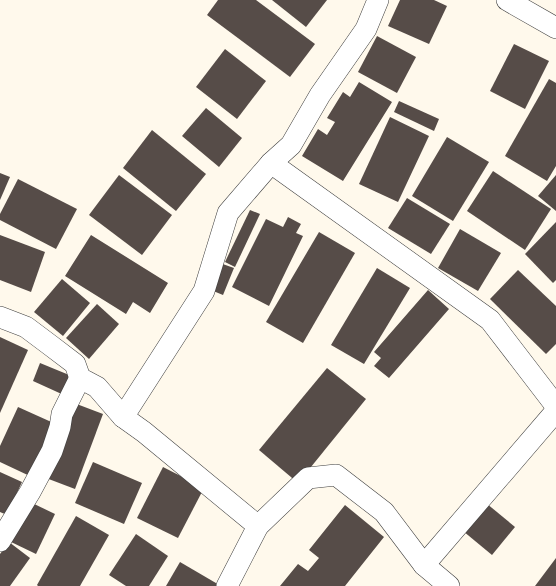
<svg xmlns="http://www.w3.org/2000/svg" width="556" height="586" viewBox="0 0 556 586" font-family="'Zilla Slab',serif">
	<rect width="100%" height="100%" fill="#fff9ec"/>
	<g fill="#564c48">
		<path d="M 218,0 L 256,0 L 315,44 L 290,77 L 207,15 Z"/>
		<path d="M 272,0 L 327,0 L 306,27 Z"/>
		<path d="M 400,0 L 434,0 L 447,6 L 429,44 L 388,26 Z"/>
		<path d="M 377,36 L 416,57 L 397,93 L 358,72 Z"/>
		<path d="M 514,44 L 549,61 L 525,109 L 490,91 Z"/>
		<path d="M 225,49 L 266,81 L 237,119 L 196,87 Z"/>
		<path d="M 549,79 L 556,83 L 556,166 L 547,181 L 505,156 Z"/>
		<path d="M 359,82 L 392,102 L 343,181 L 302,156 L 318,129 L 327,135 L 335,122 L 327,118 L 343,92 L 350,97 Z"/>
		<path d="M 399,101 L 439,119 L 434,131 L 394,112 Z"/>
		<path d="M 206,108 L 242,138 L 219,167 L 182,136 Z"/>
		<path d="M 390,117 L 429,136 L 398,202 L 359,184 Z"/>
		<path d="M 152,130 L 206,174 L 176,211 L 123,168 Z"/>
		<path d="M 447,137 L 489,162 L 453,221 L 412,196 Z"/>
		<path d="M 493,171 L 551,209 L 525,250 L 467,211 Z"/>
		<path d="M 0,173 L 10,177 L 0,200 Z"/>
		<path d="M 119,175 L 172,215 L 142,255 L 89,215 Z"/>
		<path d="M 556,175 L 556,211 L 538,196 Z"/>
		<path d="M 18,179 L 77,209 L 56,249 L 0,220 L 0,214 Z"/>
		<path d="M 407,198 L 450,224 L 431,254 L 388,228 Z"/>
		<path d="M 250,210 L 260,214 L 235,267 L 225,262 Z"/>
		<path d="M 288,217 L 301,224 L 296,233 L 303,236 L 269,306 L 232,287 L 266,219 L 283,227 Z"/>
		<path d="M 556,222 L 556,280 L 553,283 L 525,254 Z"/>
		<path d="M 460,229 L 501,253 L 478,291 L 438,268 Z"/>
		<path d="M 319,232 L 355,253 L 303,343 L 266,322 Z"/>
		<path d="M 0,235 L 45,252 L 31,292 L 0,280 Z"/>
		<path d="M 91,235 L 168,283 L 150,313 L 133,302 L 126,314 L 65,276 Z"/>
		<path d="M 217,262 L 234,268 L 223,295 L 206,288 Z"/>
		<path d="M 377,268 L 410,288 L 364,364 L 331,345 Z"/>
		<path d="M 518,270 L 556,306 L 556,344 L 546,354 L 490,299 Z"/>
		<path d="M 62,279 L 90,303 L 63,336 L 34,312 Z"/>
		<path d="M 428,290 L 449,309 L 389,378 L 374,366 L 381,358 L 374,352 Z"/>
		<path d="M 97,304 L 119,324 L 89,359 L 66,338 Z"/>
		<path d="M 0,337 L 28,350 L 0,413 Z"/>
		<path d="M 40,363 L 74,377 L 66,396 L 33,381 Z"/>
		<path d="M 327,368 L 366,399 L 298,483 L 259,450 Z"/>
		<path d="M 74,403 L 103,414 L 75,489 L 46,478 Z"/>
		<path d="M 18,407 L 58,425 L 34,478 L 0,462 L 0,446 Z"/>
		<path d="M 93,462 L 142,483 L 124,524 L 75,503 Z"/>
		<path d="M 163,467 L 204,488 L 178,538 L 137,518 Z"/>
		<path d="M 0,472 L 22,482 L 7,515 L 0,512 Z"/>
		<path d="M 28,501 L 55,514 L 36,554 L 9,541 Z"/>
		<path d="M 486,503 L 515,527 L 492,555 L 463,531 Z"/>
		<path d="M 345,505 L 384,537 L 345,586 L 280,586 L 298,564 L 308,571 L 319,558 L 309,550 Z"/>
		<path d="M 76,516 L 109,535 L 80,586 L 38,586 L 37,585 Z"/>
		<path d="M 136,534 L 168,556 L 149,586 L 126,586 L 109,575 Z"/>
		<path d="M 9,542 L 30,558 L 10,586 L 0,586 L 0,554 Z"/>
		<path d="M 556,558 L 556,586 L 535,586 Z"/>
		<path d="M 180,562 L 221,586 L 166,586 Z"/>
	</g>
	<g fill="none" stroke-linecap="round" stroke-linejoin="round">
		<g stroke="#3f3f3f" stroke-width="22">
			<g id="minor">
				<path d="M 507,0 L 556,28"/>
				<path d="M 271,163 L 490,320 L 556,406"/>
				<path d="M 0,317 L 26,327 L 50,345 L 75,364 L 80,378 L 97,387 L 123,417 L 144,432 L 258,526"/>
				<path d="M 123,417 L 204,291 L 228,213 L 271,163 L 291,145 L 320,95 L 366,29 L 378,0"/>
				<path d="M 0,541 L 30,492 L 52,451 L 60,427 L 62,414 L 80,378"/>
				<path d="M 424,565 L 556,411"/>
				<path d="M 227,586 L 258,526 L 308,478 L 336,475 L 384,512 L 424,565 L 449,586"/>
			</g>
		</g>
		<use href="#minor" stroke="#fff" stroke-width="21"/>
	</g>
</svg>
